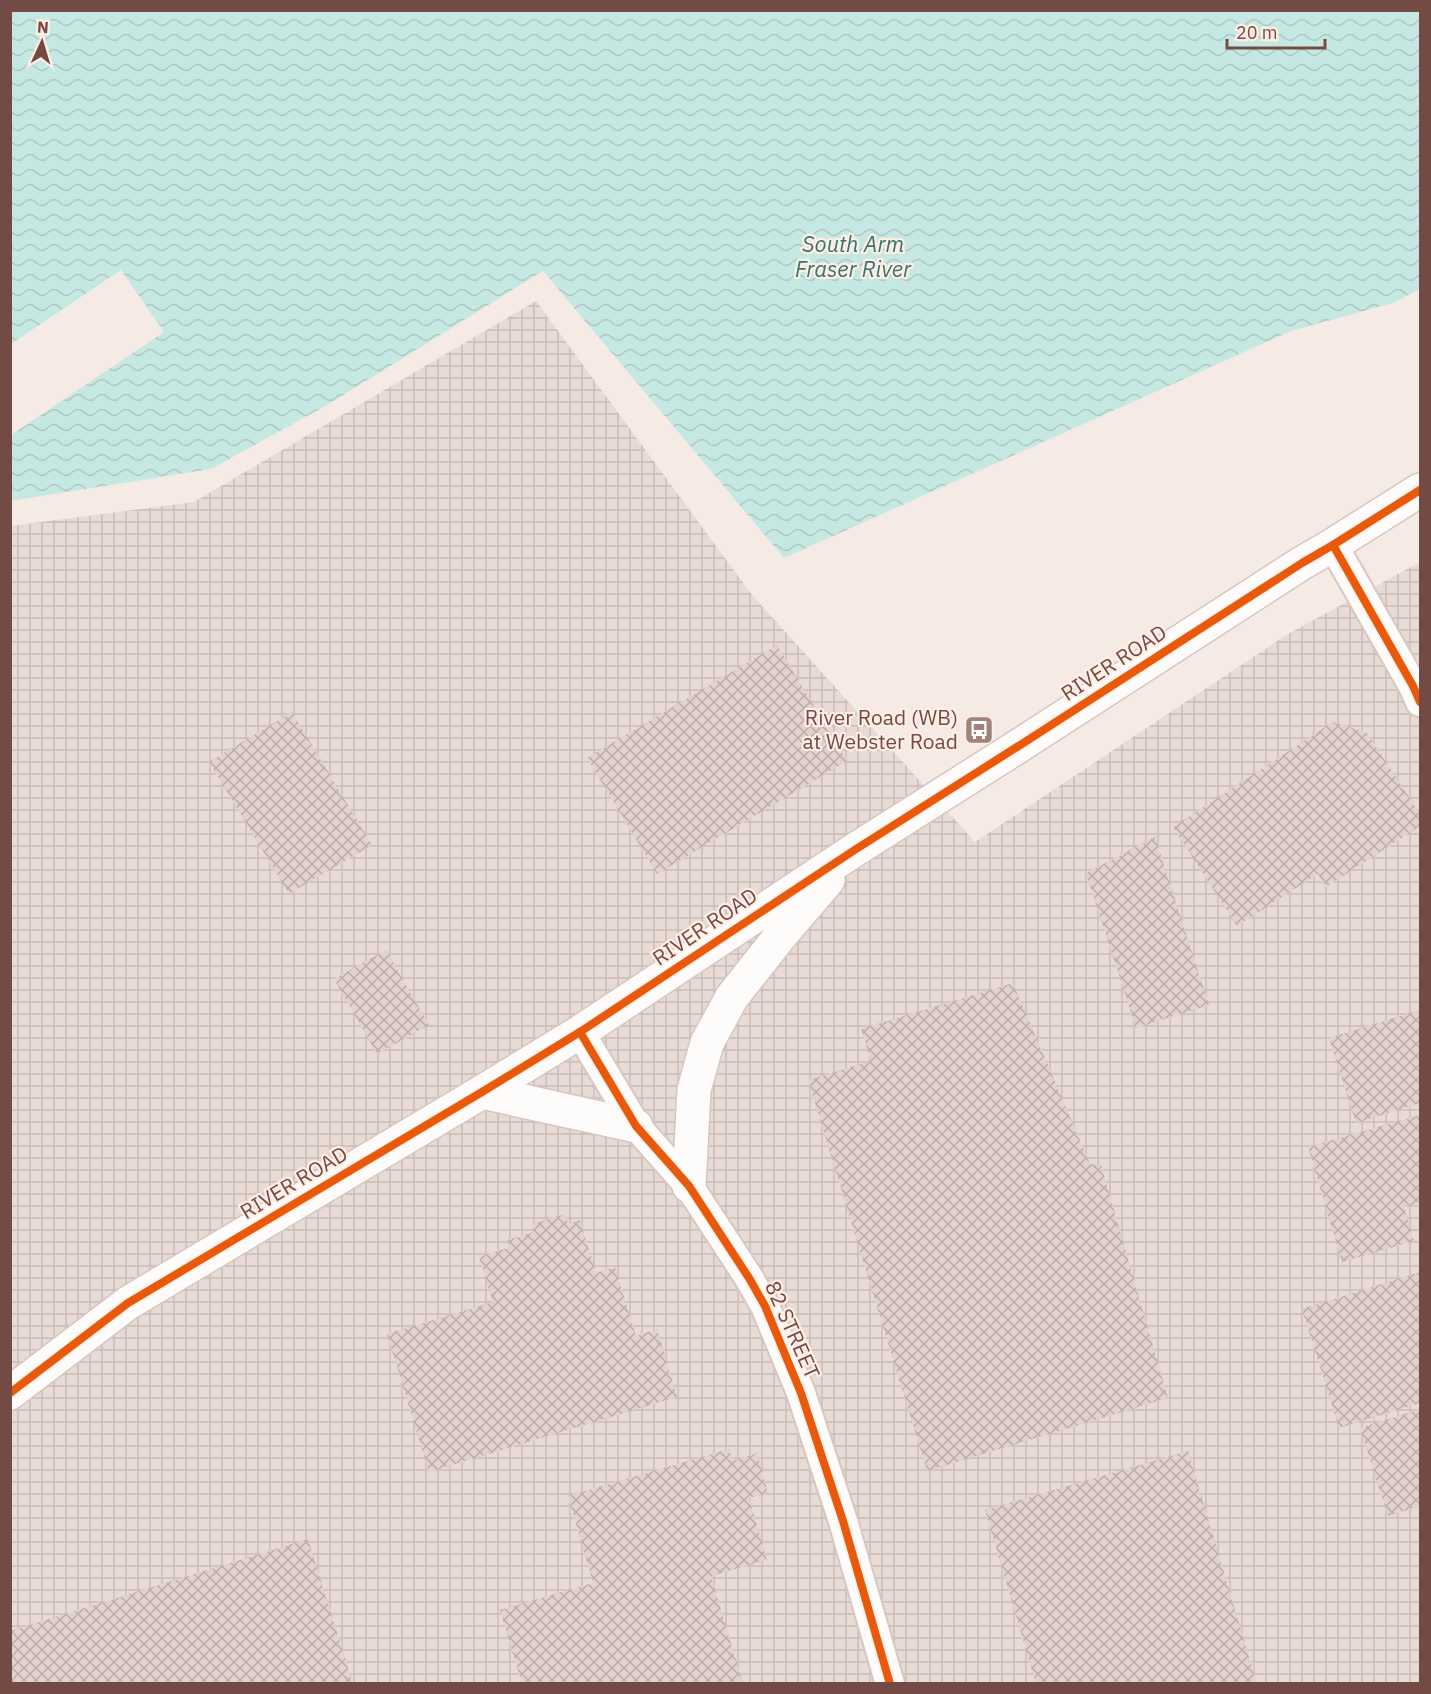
<svg xmlns="http://www.w3.org/2000/svg" width="1431" height="1694" viewBox="0 0 1431 1694" font-family="'IBM Plex Sans',sans-serif">
	<defs>
		<pattern id="industrial-grid" width="8" height="8" patternUnits="userSpaceOnUse" patternTransform="scale(1.5)"><rect width="8" height="8" fill="#e8dbd5"/><path d="M0 4h8M4 0v8" fill="none" stroke="#cabdb8"/></pattern>
		<pattern id="water-waves" width="16" height="10" patternUnits="userSpaceOnUse" patternTransform="scale(1.5)"><rect width="16" height="10" fill="#c6e8e3"/><path d="M0 5q4-4 8 0t8 0" fill="none" stroke="#aec8c4"/></pattern>
		<pattern id="building-cross-hatch" width="8" height="8" patternUnits="userSpaceOnUse" patternTransform="scale(1.5)"><rect width="8" height="8" fill="#e2d1cc"/><path d="M0 0l8 8M0 8l8-8" fill="none" stroke="#bcaca7"/></pattern>
	</defs>
	<rect width="100%" height="100%" fill="#f6ebe4"/>
	<path fill="url(#industrial-grid)" d="M 536,301 L 752,595 L 975,842 L 1288,634 L 1420,562 L 1420,1683 L 11,1683 L 10,526 L 194,502 Z"/>
	<path fill="url(#water-waves)" d="M 11,11 L 1420,11 L 1420,289 L 1393,303 L 1291,331 L 784,558 L 543,271 L 329,404 L 211,469 L 11,501 Z"/>
	<path fill="#f6ebe4" d="M 121,270 L 164,332 L 11,435 L 11,344 Z"/>
	<g fill="url(#building-cross-hatch)">
		<path d="M 777,645 L 847,761 L 657,874 L 587,758 Z"/>
		<path d="M 292,712 L 372,845 L 289,894 L 209,762 Z"/>
		<path d="M 1333,722 L 1367,733 L 1420,814 L 1420,826 L 1326,887 L 1318,874 L 1237,926 L 1173,827 Z"/>
		<path d="M 1155,837 L 1209,1005 L 1136,1028 L 1086,873 Z"/>
		<path d="M 386,950 L 429,1025 L 377,1054 L 334,979 Z"/>
		<path d="M 1013,983 L 1090,1164 L 1101,1165 L 1168,1398 L 927,1471 L 808,1080 L 871,1061 L 861,1029 Z"/>
		<path d="M 1420,1010 L 1420,1103 L 1356,1123 L 1329,1038 Z"/>
		<path d="M 1420,1115 L 1420,1202 L 1404,1207 L 1414,1241 L 1342,1262 L 1308,1147 Z"/>
		<path d="M 565,1214 L 568,1224 L 580,1220 L 596,1273 L 615,1267 L 636,1336 L 657,1329 L 677,1397 L 429,1472 L 387,1334 L 493,1302 L 479,1257 L 510,1247 L 507,1240 L 534,1232 L 532,1224 Z"/>
		<path d="M 1420,1272 L 1420,1403 L 1339,1428 L 1302,1309 Z"/>
		<path d="M 1420,1409 L 1420,1506 L 1388,1516 L 1360,1428 Z"/>
		<path d="M 729,1449 L 733,1461 L 757,1453 L 768,1493 L 749,1498 L 767,1560 L 711,1576 L 743,1684 L 522,1684 L 500,1610 L 593,1583 L 568,1496 Z"/>
		<path d="M 1188,1451 L 1257,1684 L 1036,1684 L 985,1510 Z"/>
		<path d="M 308,1539 L 353,1684 L 10,1684 L 10,1631 Z"/>
	</g>
	<g fill="none" stroke-linecap="round" stroke-linejoin="round">
		<g stroke="#d7c7c3" stroke-width="32">
			<g id="street">
				<path d="M 1333,545 L 1413,686 L 1420,702"/>
				<path d="M 580,1032 L 636,1126 L 689,1186 L 749,1278 L 765,1306 L 801,1393 L 843,1521 L 890,1684"/>
			</g>
		</g>
		<g stroke="#d6c6c1" stroke-width="36">
			<g id="secondary">
				<path d="M 482,1092 L 636,1126"/>
				<path d="M 689,1186 L 694,1090 L 707,1043 L 732,997 L 781,935 L 828,880"/>
				<path d="M 10,1393 L 128,1303 L 482,1092 L 580,1032 L 853,851 L 1017,747 L 1302,563 L 1333,545 L 1420,490"/>
			</g>
		</g>
		<use href="#street" stroke="#fefcfb" stroke-width="28"/>
		<use href="#secondary" stroke="#fefcfb" stroke-width="33"/>
		<g stroke="#ffeee4" stroke-width="11">
			<g id="cycleway">
				<path d="M 1333,545 L 1413,686 L 1420,702"/>
				<path d="M 580,1032 L 636,1126 L 689,1186 L 749,1278 L 765,1306 L 801,1393 L 843,1521 L 890,1684"/>
				<path d="M 10,1393 L 128,1303 L 482,1092 L 580,1032 L 853,851 L 1017,747 L 1302,563 L 1333,545 L 1420,490"/>
			</g>
		</g>
		<use href="#cycleway" stroke="#e8590c" stroke-width="8"/>
	</g>
	<defs>
		<g id="bus-square" transform="scale(1.5)"><rect x="-9" y="-9" width="18" height="18" rx="4" fill="#a2827d" stroke="#ffeee4"/><path d="M-5-6H5V4H4V6H2V4H-2V6H-4V4H-5ZM-3.5-4V0h7V-4ZM-3.5 1.2v1.5H-2V1.2ZM2 1.2v1.5H3.5V1.2Z" fill="#fff"/></g>
	</defs>
	<g fill-rule="evenodd">
		<use href="#bus-square" x="979" y="730"/>
	</g>
	<g text-anchor="middle" stroke-width="4.5" stroke-linejoin="round" paint-order="stroke">
		<g font-size="21" fill="#744a45" stroke="#ffeee4">
			<text transform="translate(1114 663) rotate(-33)" y="7">RIVER ROAD</text>
			<text transform="translate(705 927) rotate(-34)" y="7">RIVER ROAD</text>
			<text transform="translate(294 1183) rotate(-31)" y="7">RIVER ROAD</text>
			<text transform="translate(792 1330) rotate(66)" y="7">82 STREET</text>
		</g>
		<g font-size="21" fill="#744a45" stroke="#ffeee4" text-anchor="end">
			<text x="958" y="725">River Road (WB)<tspan x="958" dy="24">at Webster Road</tspan></text>
		</g>
		<g font-size="22" font-style="italic" fill="#357470" stroke="#ffeee4">
			<text x="853" y="252">South Arm<tspan x="853" dy="25">Fraser River</tspan></text>
		</g>
	</g>
	<rect width="1431" height="1694" fill="none" stroke="#744a45" stroke-width="24"/>
	<g transform="translate(42 42) rotate(4)" stroke="#ffeee4" stroke-width="4.5" paint-order="stroke">
	<path d="M0-4.5L10 22L0 15L-10 22Z" fill="#744a45"/>
	<text y="-9" font-size="16" font-weight="bold" text-anchor="middle" fill="#744a45">N</text>
	</g>
	<path d="M1227 39v9h98v-9" fill="none" stroke="#744a45" stroke-width="3"/>
	<text x="1236" y="39" font-size="18" fill="#744a45" stroke="#ffeee4" stroke-width="4.5" paint-order="stroke">20 m</text>
</svg>
